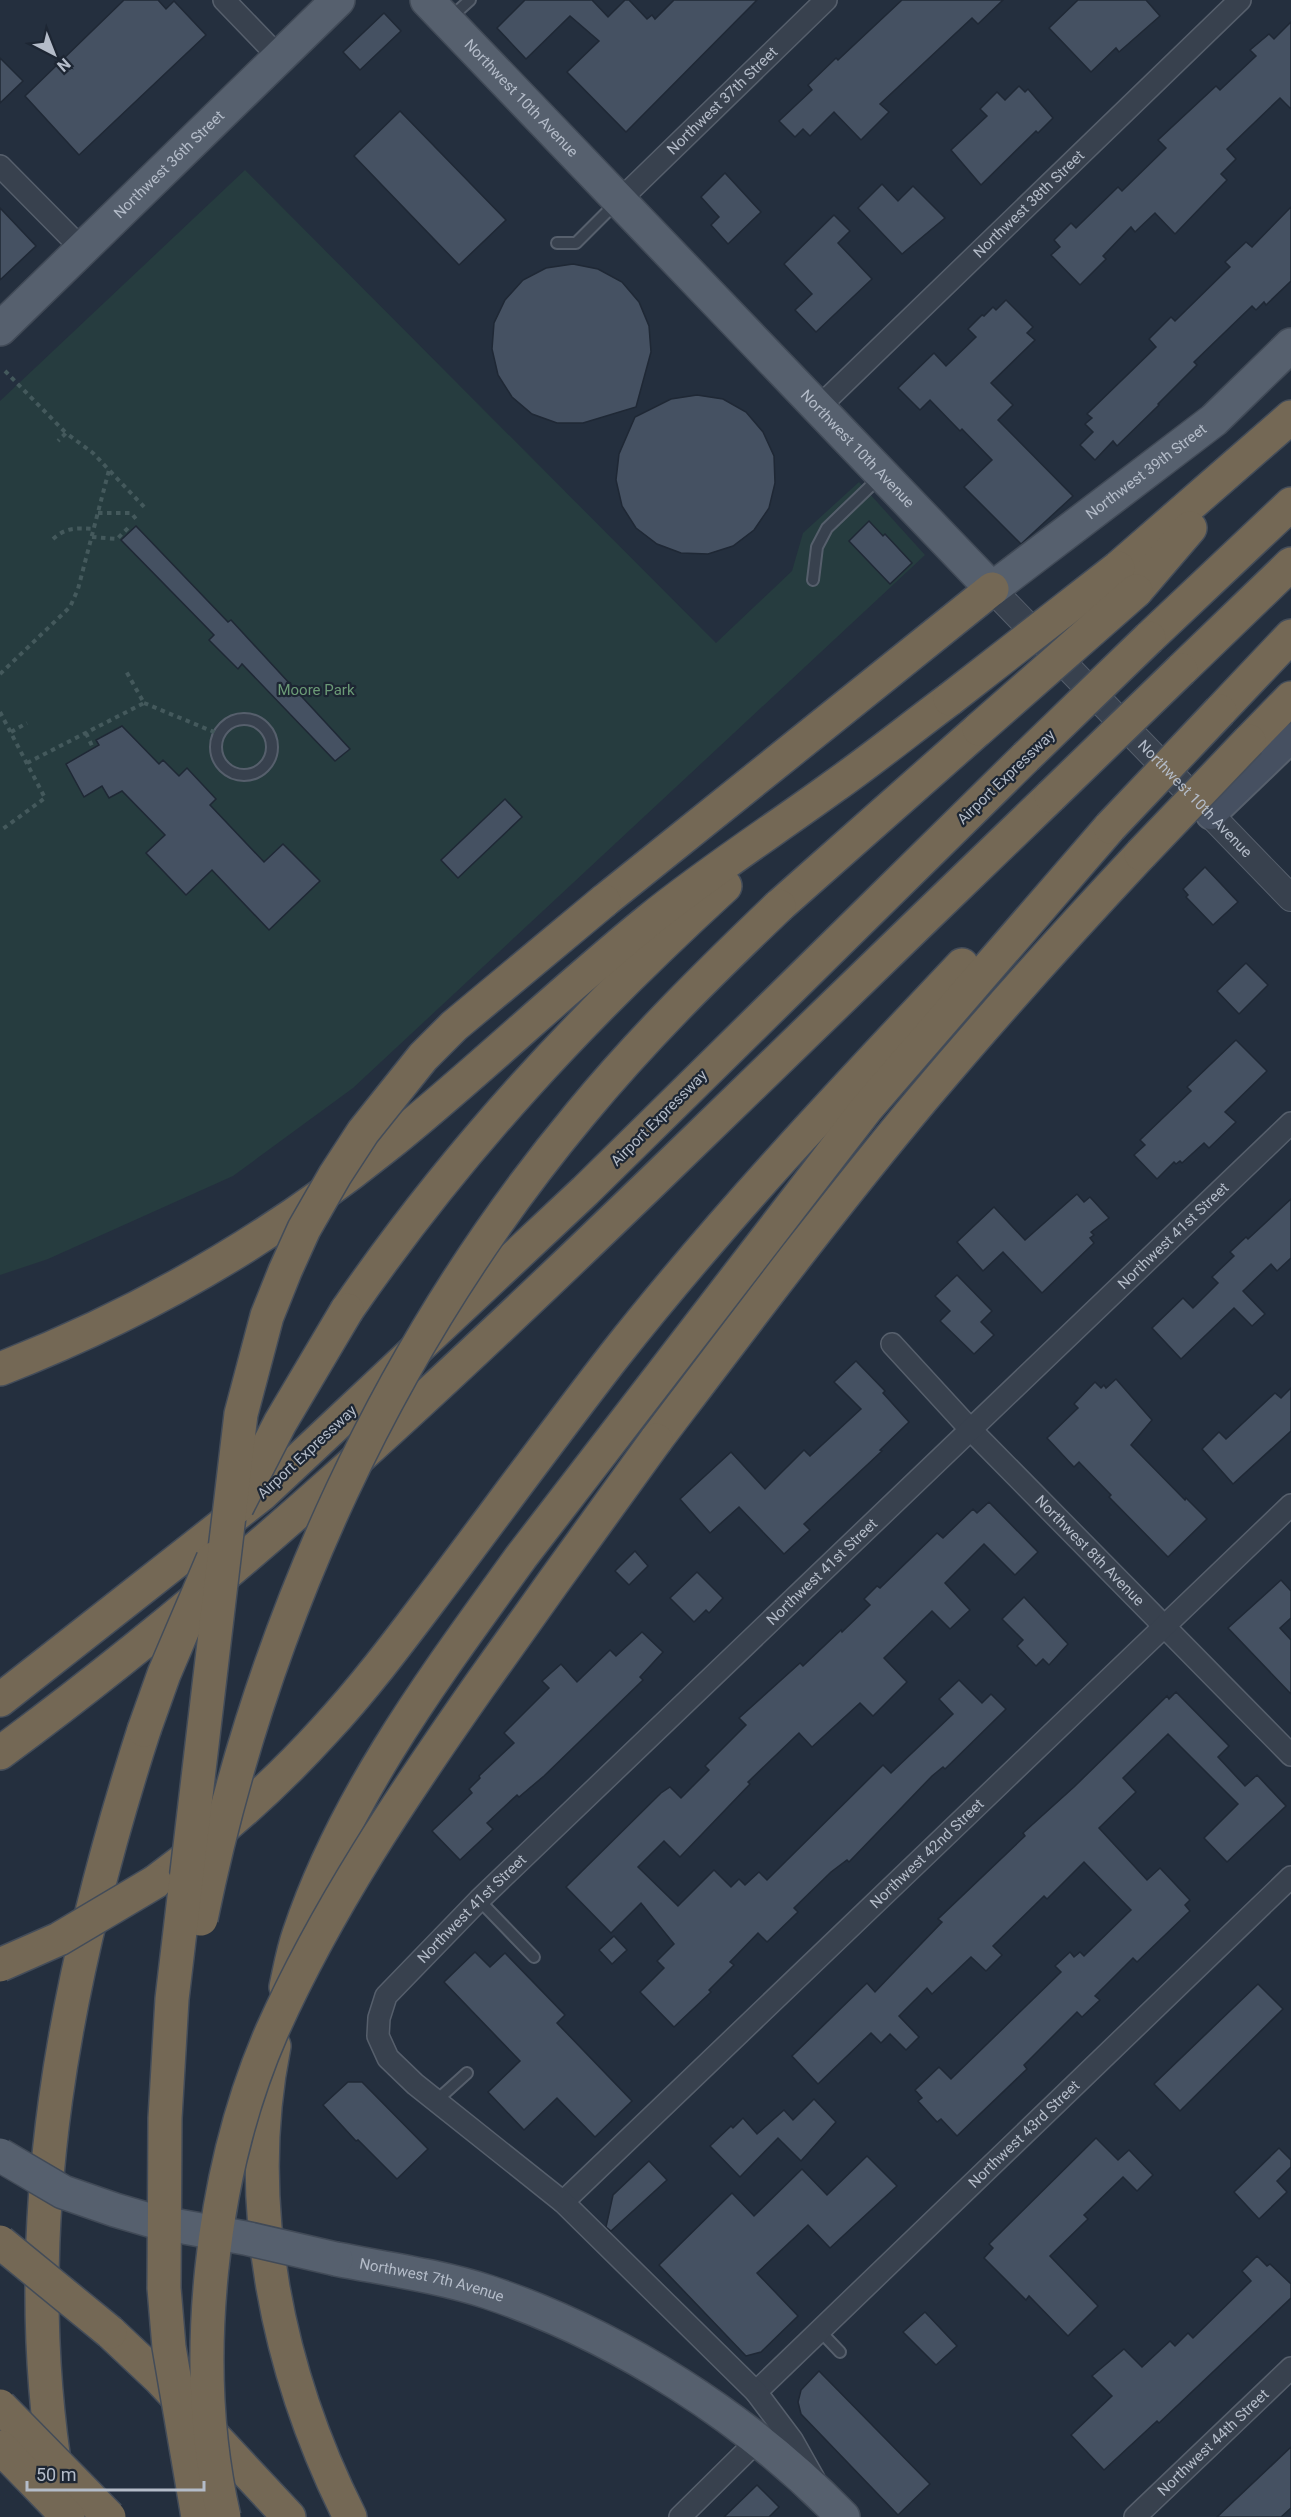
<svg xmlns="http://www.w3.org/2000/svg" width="1291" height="2517" viewBox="0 0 1291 2517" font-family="Roboto,sans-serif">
	<rect width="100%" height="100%" fill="#242f3e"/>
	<path fill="#263c3f" d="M 245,170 L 716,643 L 792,571 L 803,533 L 859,482 L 925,555 L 353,1088 L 233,1176 L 48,1259 L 0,1275 L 0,401 Z"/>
	<g fill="#455162" stroke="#1f2835" stroke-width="1.5">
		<path d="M 124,0 L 158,0 L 166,9 L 174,1 L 206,35 L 79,155 L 25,96 Z"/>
		<path d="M 525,0 L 592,0 L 608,17 L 625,0 L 629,0 L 647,19 L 652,15 L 655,19 L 674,0 L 757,0 L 626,132 L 567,72 L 599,41 L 570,16 L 526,59 L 497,28 Z"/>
		<path d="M 902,0 L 1003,0 L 978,24 L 972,18 L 880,104 L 889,112 L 861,140 L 834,112 L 810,136 L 803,129 L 795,137 L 779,121 L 812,90 L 808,85 L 836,58 L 838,60 Z"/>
		<path d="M 1078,0 L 1146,0 L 1160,16 L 1119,52 L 1116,48 L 1091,72 L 1049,28 Z"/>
		<path d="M 384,13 L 401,31 L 360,70 L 343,52 Z"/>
		<path d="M 1291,22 L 1291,109 L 1280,98 L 1227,149 L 1236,159 L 1221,174 L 1227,180 L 1175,234 L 1155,213 L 1135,232 L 1131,227 L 1103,256 L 1106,259 L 1080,285 L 1051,255 L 1060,247 L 1054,240 L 1071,223 L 1076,228 L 1118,187 L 1122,191 L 1166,148 L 1158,140 L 1216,86 L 1220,90 L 1256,56 L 1250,50 L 1269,34 L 1274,39 Z"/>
		<path d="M 0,58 L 23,81 L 0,103 Z"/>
		<path d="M 1019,86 L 1025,92 L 1028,89 L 1053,118 L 1038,133 L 1036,131 L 981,185 L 951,150 L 987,116 L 980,109 L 997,92 L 1005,100 Z"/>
		<path d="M 400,111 L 506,220 L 459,265 L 354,156 Z"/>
		<path d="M 725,173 L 761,212 L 728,244 L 711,225 L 719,217 L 701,197 Z"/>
		<path d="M 882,184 L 898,201 L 913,186 L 945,218 L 902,254 L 858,208 Z"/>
		<path d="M 1291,207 L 1291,281 L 1266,305 L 1264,302 L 1256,310 L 1252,306 L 1194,362 L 1197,365 L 1158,404 L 1159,405 L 1117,446 L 1113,441 L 1095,460 L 1080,445 L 1093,432 L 1085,424 L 1092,418 L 1087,414 L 1156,347 L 1149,339 L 1171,317 L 1175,321 L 1230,267 L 1225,262 L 1246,242 L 1252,247 Z"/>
		<path d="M 0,208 L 36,246 L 0,280 Z"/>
		<path d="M 834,215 L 850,231 L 838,243 L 872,279 L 816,332 L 795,310 L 812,294 L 784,264 Z"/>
		<path d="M 573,264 L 598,269 L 622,282 L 639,302 L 649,326 L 651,352 L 636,407 L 583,423 L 557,423 L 532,414 L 512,397 L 498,375 L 492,349 L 494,323 L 505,300 L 523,280 L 546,268 Z"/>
		<path d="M 1006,300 L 1033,327 L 1027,333 L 1035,340 L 991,383 L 1013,405 L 998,420 L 1073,496 L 1021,544 L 964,487 L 992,460 L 962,429 L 960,431 L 930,400 L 920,410 L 898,388 L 934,353 L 946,366 L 976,337 L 968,329 L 982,315 L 984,316 L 993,307 L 996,310 Z"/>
		<path d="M 697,395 L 723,399 L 746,412 L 763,432 L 774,456 L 775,483 L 769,508 L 754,530 L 733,546 L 708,554 L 681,553 L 657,544 L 636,528 L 622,506 L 616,480 L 619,454 L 635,417 L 671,399 Z"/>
		<path d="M 869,521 L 883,536 L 885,534 L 912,563 L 890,584 L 849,541 Z"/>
		<path d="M 136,526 L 228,622 L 231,620 L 350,749 L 335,761 L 242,664 L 238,669 L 209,640 L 214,635 L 121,540 Z"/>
		<path d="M 122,726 L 159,764 L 163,760 L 179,776 L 187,768 L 216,799 L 210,805 L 264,862 L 283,844 L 320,881 L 269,930 L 212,870 L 186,895 L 146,853 L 165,835 L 122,791 L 109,798 L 102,786 L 84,797 L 66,764 L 99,745 L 96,740 Z"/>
		<path d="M 505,799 L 522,817 L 458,878 L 441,860 Z"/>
		<path d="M 1205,867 L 1238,902 L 1213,925 L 1186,897 L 1188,895 L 1183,889 Z"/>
		<path d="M 1246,963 L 1268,985 L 1239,1014 L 1217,991 Z"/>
		<path d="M 1236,1040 L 1267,1071 L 1225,1112 L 1236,1122 L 1209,1148 L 1204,1143 L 1182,1163 L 1180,1161 L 1176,1164 L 1174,1162 L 1157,1179 L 1134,1155 L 1145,1145 L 1140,1140 L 1191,1091 L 1187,1087 Z"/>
		<path d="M 1077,1194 L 1084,1202 L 1090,1197 L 1109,1218 L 1091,1232 L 1094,1235 L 1090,1238 L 1094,1243 L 1042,1293 L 1003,1252 L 983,1271 L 957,1242 L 994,1207 L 1025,1240 Z"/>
		<path d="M 1291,1199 L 1291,1258 L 1277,1271 L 1271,1264 L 1243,1291 L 1265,1314 L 1252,1326 L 1234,1308 L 1181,1359 L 1152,1328 L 1183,1298 L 1193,1308 L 1218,1283 L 1212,1277 L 1234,1256 L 1230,1252 L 1246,1237 L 1248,1239 Z"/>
		<path d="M 957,1275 L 992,1311 L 981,1322 L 994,1335 L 974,1354 L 940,1321 L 950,1311 L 935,1296 Z"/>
		<path d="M 856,1361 L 885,1391 L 883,1393 L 909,1422 L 880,1450 L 882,1451 L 804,1524 L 810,1530 L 784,1554 L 739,1507 L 710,1533 L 680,1499 L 731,1452 L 765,1489 L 804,1450 L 810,1456 L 861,1409 L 834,1382 Z"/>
		<path d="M 1116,1379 L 1152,1420 L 1131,1445 L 1185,1500 L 1186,1498 L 1207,1519 L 1168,1557 L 1109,1497 L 1111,1495 L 1079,1462 L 1074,1467 L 1047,1438 L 1078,1408 L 1074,1404 L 1095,1382 L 1101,1388 L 1104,1385 L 1106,1388 Z"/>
		<path d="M 1291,1388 L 1291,1431 L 1233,1484 L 1202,1449 L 1219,1432 L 1226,1439 L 1275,1393 L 1281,1398 Z"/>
		<path d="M 989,1502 L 1038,1552 L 1015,1575 L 984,1544 L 945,1583 L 970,1610 L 950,1629 L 932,1611 L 884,1658 L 907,1682 L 873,1716 L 860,1703 L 812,1747 L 799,1733 L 748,1782 L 750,1784 L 680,1857 L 664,1841 L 638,1867 L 678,1906 L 714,1870 L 731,1887 L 739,1879 L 745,1885 L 759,1872 L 767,1880 L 883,1765 L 891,1773 L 953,1714 L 939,1699 L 959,1680 L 982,1703 L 991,1694 L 1006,1709 L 945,1769 L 943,1767 L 932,1776 L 849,1862 L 847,1860 L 831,1872 L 794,1908 L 798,1912 L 767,1942 L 758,1933 L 730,1962 L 734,1965 L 709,1990 L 711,1992 L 674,2027 L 640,1992 L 664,1968 L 657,1961 L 674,1944 L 641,1903 L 611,1933 L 566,1887 L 661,1793 L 670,1787 L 681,1798 L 709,1770 L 705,1766 L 746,1725 L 739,1718 L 800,1663 L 803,1666 L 841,1630 L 842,1632 L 870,1605 L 864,1599 L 877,1586 L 880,1588 L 937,1533 L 943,1538 L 973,1509 L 977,1513 Z"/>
		<path d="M 635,1551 L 648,1566 L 629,1585 L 615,1571 Z"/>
		<path d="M 697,1572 L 723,1598 L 709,1613 L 706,1610 L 694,1622 L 670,1598 Z"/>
		<path d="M 1281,1580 L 1291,1591 L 1291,1618 L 1280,1628 L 1291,1640 L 1291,1694 L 1228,1628 Z"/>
		<path d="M 1024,1597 L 1068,1644 L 1049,1665 L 1043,1659 L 1036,1666 L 1017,1646 L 1023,1640 L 1002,1619 Z"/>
		<path d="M 642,1632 L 663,1652 L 640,1677 L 643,1680 L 544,1776 L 519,1797 L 517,1795 L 487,1823 L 493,1829 L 460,1860 L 432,1831 L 472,1793 L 469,1789 L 480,1778 L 479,1776 L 514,1743 L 504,1733 L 549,1688 L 542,1681 L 561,1664 L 577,1682 L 610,1650 L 616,1656 Z"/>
		<path d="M 1176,1692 L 1229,1746 L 1218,1757 L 1245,1786 L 1257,1775 L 1286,1806 L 1227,1862 L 1204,1838 L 1238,1804 L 1168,1734 L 1123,1778 L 1136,1792 L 1099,1828 L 1147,1880 L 1160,1868 L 1190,1900 L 1185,1905 L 1190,1911 L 1137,1962 L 1133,1958 L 1095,1996 L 1100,2000 L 1082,2017 L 1077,2012 L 1024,2065 L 1027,2069 L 957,2136 L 941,2119 L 937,2122 L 918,2101 L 922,2098 L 915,2090 L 939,2067 L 951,2079 L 1061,1972 L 1055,1966 L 1070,1952 L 1074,1957 L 1080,1952 L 1084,1956 L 1131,1910 L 1084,1862 L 1047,1899 L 1044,1896 L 993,1946 L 1002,1955 L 986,1971 L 971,1957 L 932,1994 L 927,1988 L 899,2016 L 919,2037 L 906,2050 L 890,2034 L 881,2043 L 871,2033 L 818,2084 L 792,2056 L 867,1983 L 875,1992 L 942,1922 L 938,1919 L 1025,1836 L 1023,1833 L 1074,1787 L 1167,1696 L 1169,1699 Z"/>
		<path d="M 614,1936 L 627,1950 L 612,1964 L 599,1950 Z"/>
		<path d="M 475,1952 L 490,1967 L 505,1953 L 565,2015 L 557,2023 L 632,2101 L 595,2137 L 557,2098 L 524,2130 L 488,2092 L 520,2061 L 444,1982 Z"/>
		<path d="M 1258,1984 L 1283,2009 L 1180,2111 L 1154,2084 Z"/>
		<path d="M 348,2082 L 362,2082 L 428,2149 L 397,2179 L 358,2140 L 356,2141 L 323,2105 Z"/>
		<path d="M 814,2099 L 836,2122 L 801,2161 L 778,2138 L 740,2177 L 710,2146 L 731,2126 L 733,2128 L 743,2118 L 757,2134 L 784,2110 L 793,2120 Z"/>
		<path d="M 1096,2138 L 1118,2160 L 1129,2150 L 1153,2175 L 1137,2191 L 1123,2177 L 1084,2215 L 1088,2219 L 1050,2256 L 1098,2306 L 1068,2336 L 1029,2296 L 1026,2300 L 984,2258 L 993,2248 L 989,2244 Z"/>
		<path d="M 1279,2148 L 1291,2160 L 1291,2167 L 1277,2181 L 1287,2192 L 1259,2219 L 1234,2192 Z"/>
		<path d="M 867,2156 L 897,2186 L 830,2248 L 808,2225 L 757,2273 L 798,2316 L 761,2352 L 746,2356 L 659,2265 L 732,2193 L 754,2216 L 802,2169 L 827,2195 Z"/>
		<path d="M 649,2161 L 667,2180 L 611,2231 L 606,2227 L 613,2195 Z"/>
		<path d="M 1257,2256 L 1267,2266 L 1270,2264 L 1291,2284 L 1291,2298 L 1159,2423 L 1157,2421 L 1104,2470 L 1071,2435 L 1112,2396 L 1092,2376 L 1124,2349 L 1142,2367 L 1170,2341 L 1175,2346 L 1188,2333 L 1193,2338 L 1251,2281 L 1242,2271 Z"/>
		<path d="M 925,2312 L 957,2346 L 936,2365 L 903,2332 Z"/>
		<path d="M 819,2371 L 930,2484 L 898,2515 L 801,2414 L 798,2402 L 801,2390 Z"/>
		<path d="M 1291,2447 L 1291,2508 L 1281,2517 L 1217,2517 Z"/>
		<path d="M 757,2485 L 779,2507 L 769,2517 L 724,2517 Z"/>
	</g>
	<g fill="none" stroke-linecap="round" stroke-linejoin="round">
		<g stroke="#565f6c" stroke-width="14">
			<g id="service">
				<path d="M 450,18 L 470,0"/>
				<path d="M 557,243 L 576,243 L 616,203"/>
				<path d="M 813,580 L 817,547 L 827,528 L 881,476"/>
				<circle cx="244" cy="747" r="28"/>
				<path d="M 479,1900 L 534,1957"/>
				<path d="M 436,2101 L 467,2073"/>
				<path d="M 820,2331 L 840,2352"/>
			</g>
		</g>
		<g stroke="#565f6c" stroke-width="24">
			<g id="minor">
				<path d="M 224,0 L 278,56"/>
				<path d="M 0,166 L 82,249"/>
				<path id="s1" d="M 619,201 L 826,0"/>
				<path id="s2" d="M 819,407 L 1240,0"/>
				<path id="s3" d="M 892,1344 L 970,1429 L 1291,1755"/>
				<path id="s4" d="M 563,2202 L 1291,1505"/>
				<path id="s5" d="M 756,2392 L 1291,1877"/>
				<path id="s6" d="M 814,2479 L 792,2440 L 756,2392 L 563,2202 L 415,2084 L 388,2058 L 378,2036 L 379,2018 L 386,1996 L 479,1900 L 1291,1123"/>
				<path d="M 680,2517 L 758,2440"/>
				<path id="s7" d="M 1135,2517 L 1291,2368"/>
			</g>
		</g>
		<g stroke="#565f6c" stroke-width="28">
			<g id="tertiary">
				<path id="s8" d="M 992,589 L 1291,898"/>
			</g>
		</g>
		<g stroke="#565f6c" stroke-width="32">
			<path id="secondary" d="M 1211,815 L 1291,738"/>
		</g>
		<g stroke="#414a57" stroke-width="36">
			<g id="primary">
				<path id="s9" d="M 427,0 L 992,589 L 1214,420 L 1291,345"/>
				<path id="s10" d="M 0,329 L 338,0"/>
				<path id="s11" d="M 336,2259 C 387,2269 439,2276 488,2292 C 619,2336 747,2418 843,2517"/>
			</g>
		</g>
		<g stroke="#434c59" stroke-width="36">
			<g id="motorway">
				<path d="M 1118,568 L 1291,417"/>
				<path d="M 1136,591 L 1190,528"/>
				<path d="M 1149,638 L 1291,504"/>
				<path d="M 1181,670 L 1291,564"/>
				<path d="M 1220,711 L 1291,636"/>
				<path d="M 1249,741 L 1291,698"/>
				<path d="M 604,901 L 992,589"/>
				<path d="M 779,906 L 979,729"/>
				<path d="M 347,1310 C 458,1149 581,1018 725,886"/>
				<path d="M 0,1369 C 139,1315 269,1240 385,1147 C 475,1075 558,994 648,921 C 707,873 771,832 833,787 C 873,759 911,728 950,699"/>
				<path d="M 656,1440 C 744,1324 831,1208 924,1097 C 994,1014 1067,933 1141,854"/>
				<path d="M 0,1700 L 262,1494 L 585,1191 L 1026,757"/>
				<path d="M 0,1753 C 233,1582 443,1384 650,1184 C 784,1054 917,925 1051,796"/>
				<path d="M 155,1882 C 216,1837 273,1787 324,1731 C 366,1686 403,1636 440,1587 C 498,1510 555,1432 614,1356 C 722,1219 842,1092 962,965"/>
				<path d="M 286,1987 C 290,1969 293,1951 299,1934 C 346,1794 436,1675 521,1557 L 867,1108 L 1110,827"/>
				<path d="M 274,2046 C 242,2205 278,2374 350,2517"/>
				<path d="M 110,2332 L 160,2379 L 289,2517"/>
				<path d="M 57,2480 C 15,2226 66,1971 144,1730"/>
			</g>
		</g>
		<g stroke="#44595c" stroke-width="4" stroke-dasharray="4.5 4.5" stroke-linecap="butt">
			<path d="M 5,371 L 66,433"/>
			<path d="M 110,471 L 147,510"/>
			<path d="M 98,513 L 131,513 L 137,520"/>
			<path d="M 92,537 L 117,539 L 129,527"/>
			<path d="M 53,539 C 66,527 77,528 94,529"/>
			<path d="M 0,674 L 70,607 L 78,589 L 109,470 L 93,453 L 66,433 L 58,441"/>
			<path d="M 144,703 L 219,734"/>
			<path d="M 0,712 L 45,798 L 0,831"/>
			<path d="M 11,732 L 27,723"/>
			<path d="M 86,733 L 93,748"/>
			<path d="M 27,763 L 144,703 L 126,671"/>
		</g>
		<use href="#service" stroke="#38414e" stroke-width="10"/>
		<use href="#minor" stroke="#38414e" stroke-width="21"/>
		<use href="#tertiary" stroke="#38414e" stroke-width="26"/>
		<use href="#secondary" stroke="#465061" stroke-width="28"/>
		<use href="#primary" stroke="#56606e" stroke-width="33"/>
		<use href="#motorway" stroke="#746855" stroke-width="33"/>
		<g stroke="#414a57" stroke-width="36" stroke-linecap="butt">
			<path id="primary-bridge" d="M 0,2155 L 63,2192 L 115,2210 L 156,2222 L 245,2238 L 336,2259"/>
		</g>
		<g stroke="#434c59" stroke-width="36" stroke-linecap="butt">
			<g id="motorway-bridge">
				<path d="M 950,699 L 1118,568"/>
				<path d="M 979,729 L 1136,591"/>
				<path d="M 1026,757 L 1149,638"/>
				<path d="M 1051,796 L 1181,670"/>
				<path d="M 1110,827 L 1220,711"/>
				<path d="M 1141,854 L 1249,741"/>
				<path d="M 237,1507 L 280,1423 L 347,1310"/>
				<path d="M 144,1730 L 164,1674 L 213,1559"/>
				<path d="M 201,1919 C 261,1625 389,1343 581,1113 C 642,1039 710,972 779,906"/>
				<path d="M 0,1965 L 59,1939 L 155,1882"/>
				<path d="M 0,2242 L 110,2332"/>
				<path d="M 0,2406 L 109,2517"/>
				<path d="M 0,2447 L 68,2517"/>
				<path d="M 198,2517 L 169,2347 L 164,2288 L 165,2118 L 172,1999 L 241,1414 L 267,1316 L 285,1271 L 304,1229 L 335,1175 L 363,1132 L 423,1057 L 454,1026 L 604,901"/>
				<path d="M 224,2517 C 189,2366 210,2173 272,2031 C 327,1908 403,1795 480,1685 C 538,1603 597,1521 656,1440"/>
			</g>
		</g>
		<use href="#primary-bridge" stroke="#56606e" stroke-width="33"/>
		<use href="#motorway-bridge" stroke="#746855" stroke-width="33"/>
	</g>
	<g text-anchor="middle" stroke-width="4.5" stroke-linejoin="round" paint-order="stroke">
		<g font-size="15" fill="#b4bcc9" stroke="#1d2633">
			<text dy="5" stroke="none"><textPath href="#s9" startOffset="136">Northwest 10th Avenue</textPath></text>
			<text dy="5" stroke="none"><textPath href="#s1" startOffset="144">Northwest 37th Street</textPath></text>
			<text dy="5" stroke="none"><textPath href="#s10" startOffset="236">Northwest 36th Street</textPath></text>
			<text dy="5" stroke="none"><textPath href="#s2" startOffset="292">Northwest 38th Street</textPath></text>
			<text dy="5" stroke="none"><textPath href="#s9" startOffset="622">Northwest 10th Avenue</textPath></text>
			<text dy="5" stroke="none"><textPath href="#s9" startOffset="1010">Northwest 39th Street</textPath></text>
			<text transform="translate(1006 777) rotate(-44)" y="5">Airport Expressway</text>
			<text dy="5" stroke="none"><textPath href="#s8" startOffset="292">Northwest 10th Avenue</textPath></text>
			<text transform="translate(659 1118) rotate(-45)" y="5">Airport Expressway</text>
			<text dy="5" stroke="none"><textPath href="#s6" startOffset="1762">Northwest 41st Street</textPath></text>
			<text transform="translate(307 1452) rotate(-43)" y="5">Airport Expressway</text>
			<text dy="5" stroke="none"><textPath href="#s3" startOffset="286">Northwest 8th Avenue</textPath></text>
			<text dy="5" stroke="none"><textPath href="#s6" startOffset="1276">Northwest 41st Street</textPath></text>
			<text dy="5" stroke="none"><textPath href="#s4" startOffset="504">Northwest 42nd Street</textPath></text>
			<text dy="5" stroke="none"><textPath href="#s6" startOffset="790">Northwest 41st Street</textPath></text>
			<text dy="5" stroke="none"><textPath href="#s5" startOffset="372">Northwest 43rd Street</textPath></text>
			<text dy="5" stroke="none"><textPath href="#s11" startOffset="98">Northwest 7th Avenue</textPath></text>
			<text dy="5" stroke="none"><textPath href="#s7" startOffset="108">Northwest 44th Street</textPath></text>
		</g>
		<g font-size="15" fill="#6b9a76" stroke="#1d2633">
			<text x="316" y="695">Moore Park</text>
		</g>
	</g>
	<g transform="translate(54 54) rotate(138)" stroke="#1d2633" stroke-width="4.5" paint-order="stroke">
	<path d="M0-4.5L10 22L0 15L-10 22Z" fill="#b4bcc9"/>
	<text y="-9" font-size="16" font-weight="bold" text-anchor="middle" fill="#b4bcc9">N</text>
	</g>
	<path d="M27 2481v9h177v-9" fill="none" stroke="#b4bcc9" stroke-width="3"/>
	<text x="36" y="2481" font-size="18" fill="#b4bcc9" stroke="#1d2633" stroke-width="4.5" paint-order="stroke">50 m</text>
</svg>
